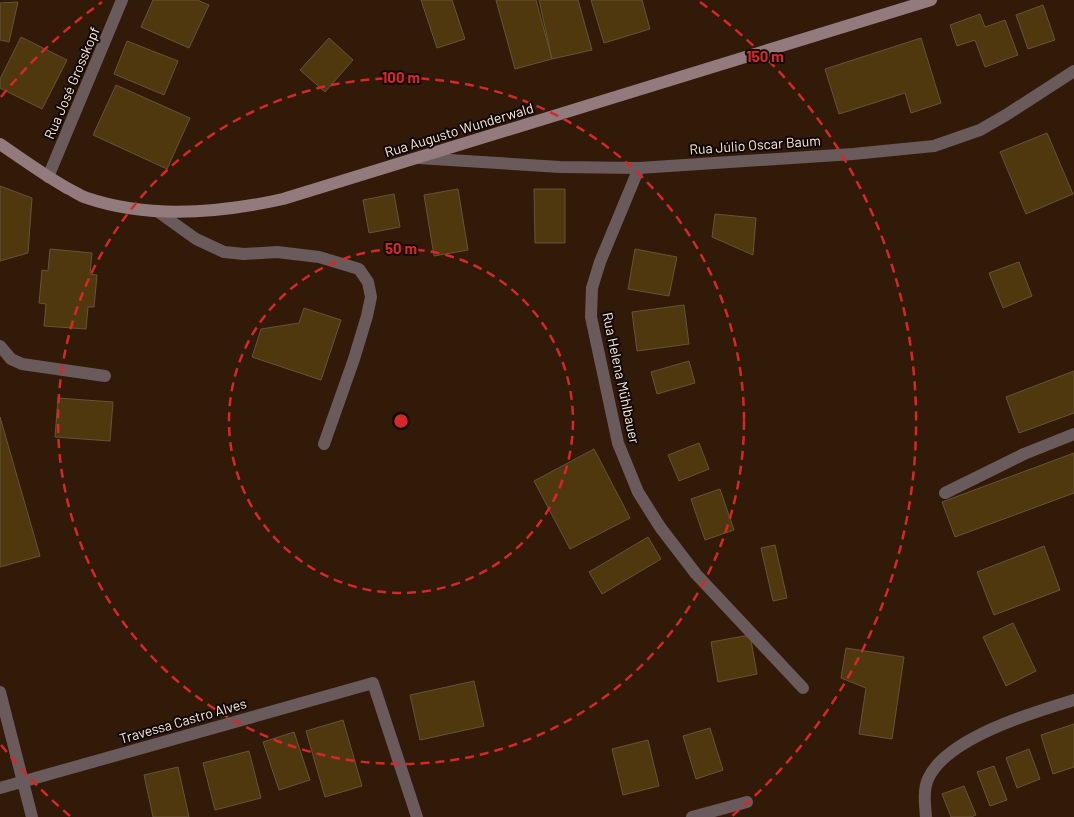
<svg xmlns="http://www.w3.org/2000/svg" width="1074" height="817" viewBox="0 0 1074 817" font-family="Barlow,sans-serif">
	<rect width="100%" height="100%" fill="#311a08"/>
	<g fill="#4f380d" stroke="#655438">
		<path d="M 153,0 L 197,0 L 209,5 L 189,48 L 141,27 Z"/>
		<path d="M 421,0 L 452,0 L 465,39 L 437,48 Z"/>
		<path d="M 496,0 L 536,0 L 552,59 L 515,69 Z"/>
		<path d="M 539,0 L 578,0 L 592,50 L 552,59 Z"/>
		<path d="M 591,0 L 642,0 L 650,29 L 604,43 Z"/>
		<path d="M 18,2 L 9,42 L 0,40 L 0,3 Z"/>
		<path d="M 1043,5 L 1055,40 L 1028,49 L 1016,15 Z"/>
		<path d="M 980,14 L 985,27 L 1005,20 L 1018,55 L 985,67 L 975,40 L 957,46 L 950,25 Z"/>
		<path d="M 21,37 L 67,60 L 42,109 L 0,88 L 0,79 Z"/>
		<path d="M 329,38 L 353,60 L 325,92 L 300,70 Z"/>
		<path d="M 921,38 L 941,103 L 911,113 L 905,93 L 839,114 L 825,69 Z"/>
		<path d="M 127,41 L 178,61 L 164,95 L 114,74 Z"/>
		<path d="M 116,85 L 190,118 L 167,169 L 93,135 Z"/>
		<path d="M 1047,133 L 1073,194 L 1026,214 L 1000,152 Z"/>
		<path d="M 0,186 L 32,198 L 28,253 L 0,261 Z"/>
		<path d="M 458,189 L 468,250 L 434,256 L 424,195 Z"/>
		<path d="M 534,189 L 565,189 L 565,243 L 535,243 Z"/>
		<path d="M 394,194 L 400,227 L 369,233 L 363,200 Z"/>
		<path d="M 715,214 L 756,218 L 753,255 L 712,237 Z"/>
		<path d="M 50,249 L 92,253 L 90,274 L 97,275 L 94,307 L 88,307 L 86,329 L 44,326 L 46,304 L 39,303 L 42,270 L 48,271 Z"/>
		<path d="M 635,249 L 677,257 L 669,296 L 628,289 Z"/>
		<path d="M 1019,262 L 1032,296 L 1003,308 L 989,273 Z"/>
		<path d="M 684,305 L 689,344 L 637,351 L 632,312 Z"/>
		<path d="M 304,308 L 341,320 L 321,380 L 252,357 L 261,329 L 299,323 Z"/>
		<path d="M 689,361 L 695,383 L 657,394 L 651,372 Z"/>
		<path d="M 1074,371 L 1074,413 L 1019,433 L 1006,397 Z"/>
		<path d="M 58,398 L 113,402 L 110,441 L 55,437 Z"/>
		<path d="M 0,417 L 40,556 L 0,567 Z"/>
		<path d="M 699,443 L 709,469 L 679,481 L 668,455 Z"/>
		<path d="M 594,449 L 630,518 L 570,549 L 534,481 Z"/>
		<path d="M 1074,453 L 1074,493 L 955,537 L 942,502 Z"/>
		<path d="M 720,489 L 734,530 L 705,540 L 691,499 Z"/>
		<path d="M 648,537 L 661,559 L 602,594 L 589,572 Z"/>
		<path d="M 775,545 L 787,598 L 773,601 L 761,548 Z"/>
		<path d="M 1044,546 L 1060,590 L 994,615 L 977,572 Z"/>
		<path d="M 1013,623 L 1036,671 L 1006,686 L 983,637 Z"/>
		<path d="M 750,635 L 757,674 L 718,682 L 711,642 Z"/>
		<path d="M 846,648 L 904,657 L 892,739 L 859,734 L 866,688 L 841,678 Z"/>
		<path d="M 474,681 L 484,726 L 420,740 L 410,695 Z"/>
		<path d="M 343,720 L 362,786 L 325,797 L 306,731 Z"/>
		<path d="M 1074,724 L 1074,767 L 1053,774 L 1041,735 Z"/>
		<path d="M 710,728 L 723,770 L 696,779 L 683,736 Z"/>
		<path d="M 294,732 L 310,780 L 279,790 L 263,742 Z"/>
		<path d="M 648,740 L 659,786 L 623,795 L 612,749 Z"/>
		<path d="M 1029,749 L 1040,779 L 1017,788 L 1006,758 Z"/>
		<path d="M 249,751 L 261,798 L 215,810 L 203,763 Z"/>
		<path d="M 994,766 L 1007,800 L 990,806 L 977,772 Z"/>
		<path d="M 178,767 L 189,817 L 153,817 L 144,775 Z"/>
		<path d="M 964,786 L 976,815 L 971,817 L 951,817 L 942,794 Z"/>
	</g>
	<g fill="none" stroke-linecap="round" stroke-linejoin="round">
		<g stroke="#6a5a5b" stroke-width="12">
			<path d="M 639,168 L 600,262 L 592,288 L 591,317 L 618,443 L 638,492 L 660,527 L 696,574 L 803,688"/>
			<path d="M 48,177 L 122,0"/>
			<path d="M 157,211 L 196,239 L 224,252 L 244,254 L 277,252 L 319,257 L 359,269 L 368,282 L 371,297 L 367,316 L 354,359 L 324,444"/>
			<path d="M 0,346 L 11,359 L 22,364 L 105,376"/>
			<path d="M 945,493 L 1024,454 L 1074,434"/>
			<path d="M 0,692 L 32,817"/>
			<path d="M 0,788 L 373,683 L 417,817"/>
			<path d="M 692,817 L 747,802"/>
			<path d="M 926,817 C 925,805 923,790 928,779 C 946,738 1034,712 1074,700"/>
		</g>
		<path stroke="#6a5a5b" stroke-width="12" d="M 418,158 L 560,167 L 639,168 L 853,154 L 934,146 L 980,130 L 1006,115 L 1074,71"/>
		<path stroke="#937a7c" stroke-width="12" d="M 0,144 C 22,159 44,175 67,188 C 74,191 80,196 87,198 C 149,219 220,213 283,199 L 931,0"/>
	</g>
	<g fill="none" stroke="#d62828" stroke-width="2.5" stroke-dasharray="9 6">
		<circle cx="401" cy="421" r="172"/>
		<circle cx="401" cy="421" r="343"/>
		<path d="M70 816A515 515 0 0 1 1 745M1 97A515 515 0 0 1 102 2M700 2A515 515 0 0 1 732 816"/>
	</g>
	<g text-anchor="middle" stroke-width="4" stroke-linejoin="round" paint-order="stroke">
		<g font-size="14" fill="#fbebe0" stroke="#120803">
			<text transform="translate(72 83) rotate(-67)" y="5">Rua José Grosskopf</text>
			<text transform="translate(459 130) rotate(-17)" y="5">Rua Augusto Wunderwald</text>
			<text transform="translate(755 145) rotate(-4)" y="5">Rua Júlio Oscar Baum</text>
			<text transform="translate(621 378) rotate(78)" y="5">Rua Helena Mühlbauer</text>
			<text transform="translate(183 721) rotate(-16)" y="5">Travessa Castro Alves</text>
		</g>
	</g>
	<circle cx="401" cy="421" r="8" fill="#d62828" stroke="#120803" stroke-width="2.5"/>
	<g font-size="15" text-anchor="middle" font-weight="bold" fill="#d62828" stroke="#120803" stroke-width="4" stroke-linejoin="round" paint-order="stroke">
		<text x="765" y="62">150 m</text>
		<text x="401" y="83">100 m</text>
		<text x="401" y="254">50 m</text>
	</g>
</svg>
